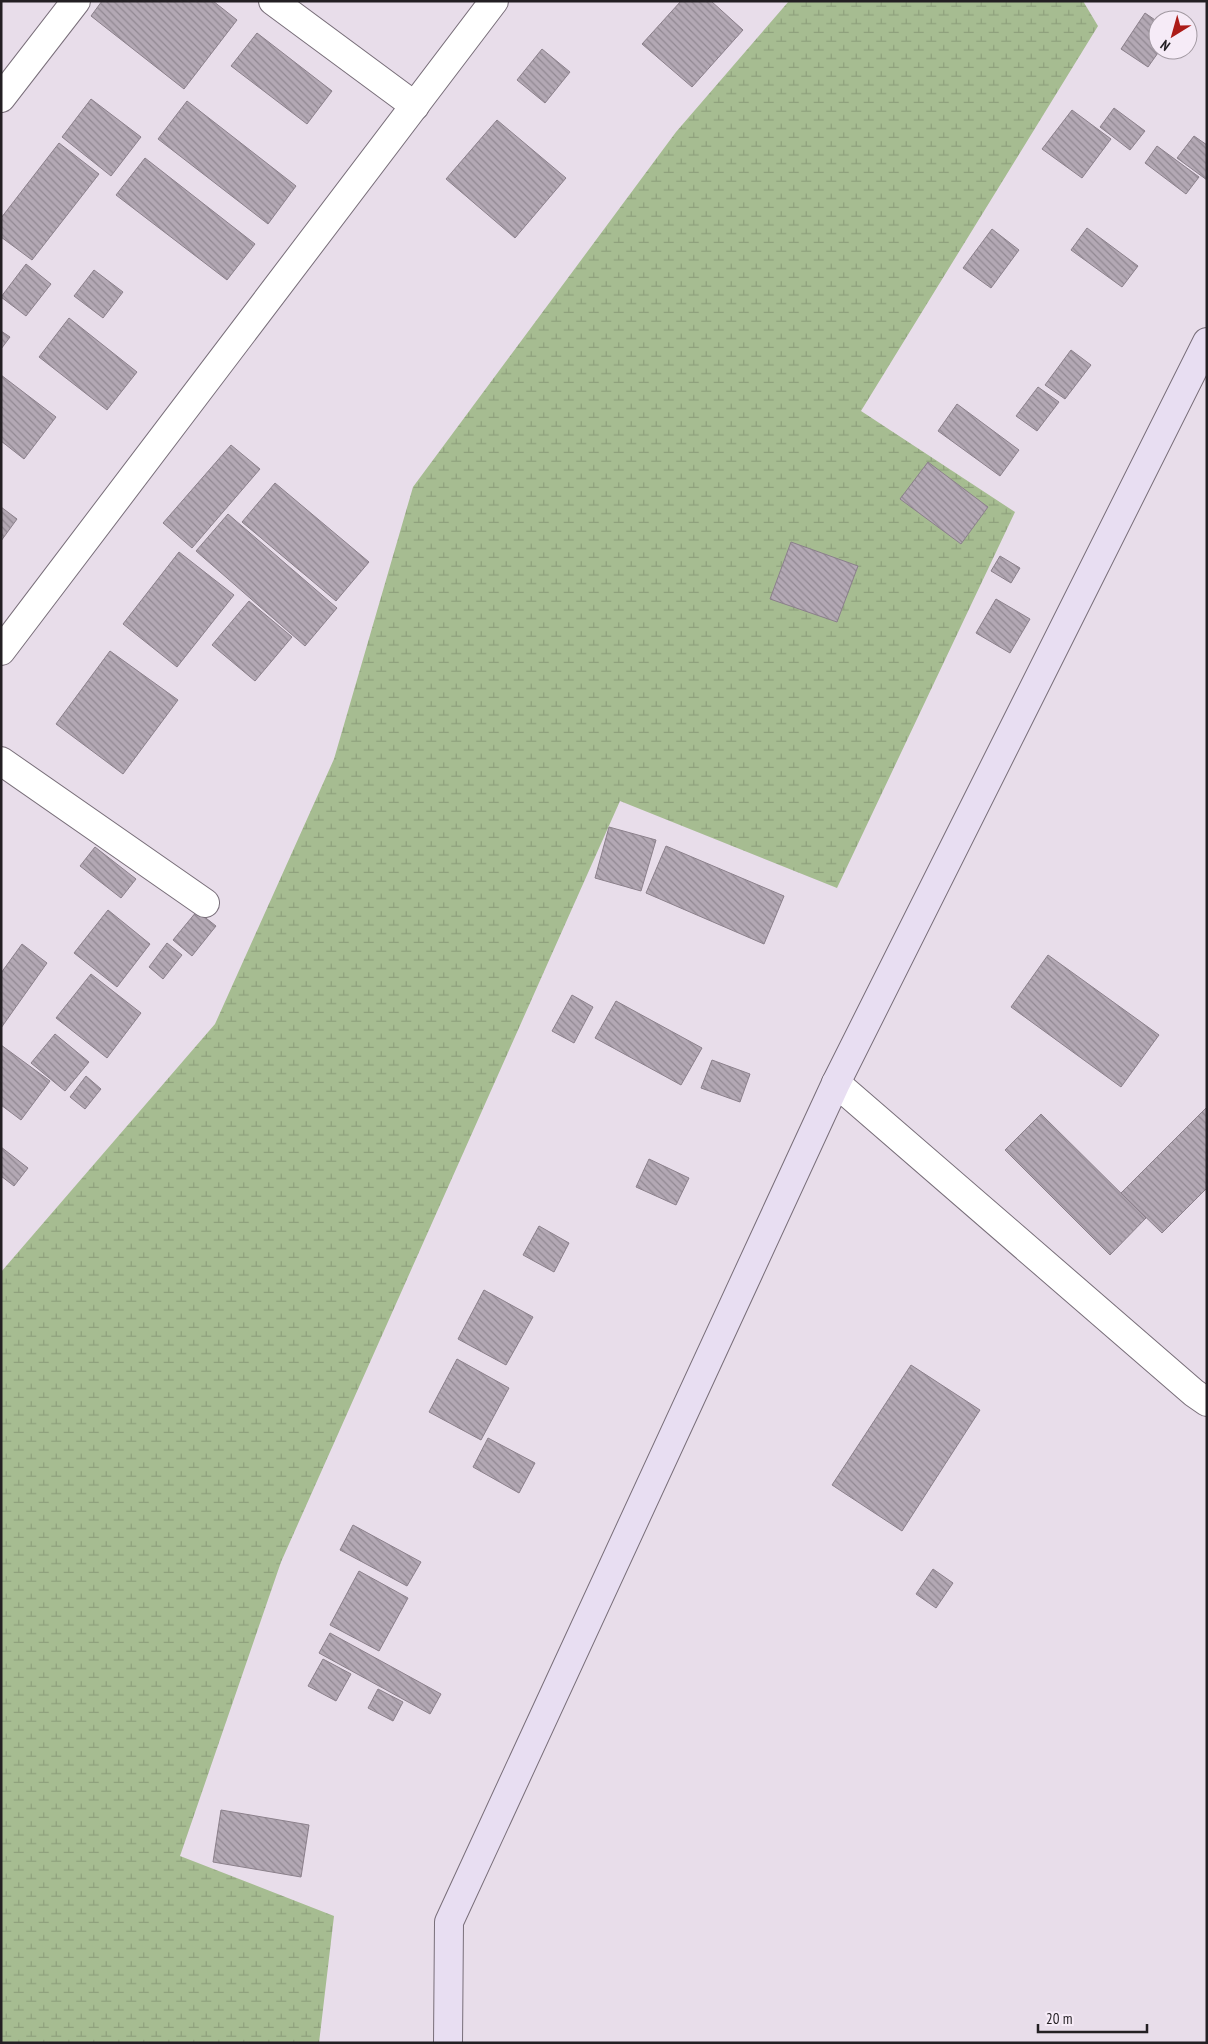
<svg xmlns="http://www.w3.org/2000/svg" width="1208" height="2044" viewBox="0 0 1208 2044" font-family="'PT Sans Narrow',sans-serif">
	<defs>
		<pattern id="wetland-marsh" width="20" height="14" patternUnits="userSpaceOnUse" patternTransform="scale(1.25)"><rect width="20" height="14" fill="#a6bc91"/><path d="M1 5h8M5 5V1M11 12h8M15 12V8" fill="none" stroke="#8fa17d"/></pattern>
		<pattern id="building-back-hatch" width="6" height="6" patternUnits="userSpaceOnUse" patternTransform="scale(1.25)"><rect width="6" height="6" fill="#b3a8b4"/><path d="M-1 5l2 2M0 0l6 6M5-1l2 2" fill="none" stroke="#918892"/></pattern>
	</defs>
	<rect width="100%" height="100%" fill="#e8ddea"/>
	<path fill="url(#wetland-marsh)" d="M 789,1 L 1083,1 L 1098,26 L 861,411 L 1015,512 L 837,888 L 620,801 L 281,1562 L 180,1856 L 334,1916 L 319,2043 L 1,2043 L 1,1272 L 215,1024 L 334,759 L 413,487 L 676,132 Z"/>
	<g fill="url(#building-back-hatch)" stroke="#8b808b">
		<path d="M 102,1 L 213,1 L 237,20 L 184,89 L 91,16 Z"/>
		<path d="M 681,1 L 711,1 L 743,30 L 692,87 L 642,44 Z"/>
		<path d="M 1145,13 L 1158,22 L 1160,50 L 1148,67 L 1121,49 Z"/>
		<path d="M 257,33 L 332,91 L 307,124 L 231,66 Z"/>
		<path d="M 542,49 L 570,72 L 545,103 L 517,80 Z"/>
		<path d="M 91,99 L 141,137 L 111,176 L 62,137 Z"/>
		<path d="M 187,101 L 296,186 L 268,224 L 158,139 Z"/>
		<path d="M 1114,108 L 1145,131 L 1130,150 L 1100,127 Z"/>
		<path d="M 1072,110 L 1111,139 L 1082,178 L 1042,149 Z"/>
		<path d="M 497,120 L 566,178 L 515,238 L 446,179 Z"/>
		<path d="M 1194,136 L 1207,145 L 1207,180 L 1177,158 Z"/>
		<path d="M 59,143 L 99,174 L 32,260 L 1,237 L 1,218 Z"/>
		<path d="M 1157,146 L 1199,177 L 1186,194 L 1145,163 Z"/>
		<path d="M 145,158 L 255,244 L 227,280 L 116,195 Z"/>
		<path d="M 1087,228 L 1138,266 L 1122,287 L 1071,250 Z"/>
		<path d="M 992,229 L 1019,250 L 991,288 L 963,268 Z"/>
		<path d="M 26,264 L 51,284 L 26,316 L 1,297 Z"/>
		<path d="M 94,270 L 123,292 L 103,318 L 74,296 Z"/>
		<path d="M 69,318 L 137,372 L 107,410 L 39,357 Z"/>
		<path d="M 1,331 L 10,337 L 1,349 Z"/>
		<path d="M 1071,350 L 1091,365 L 1065,399 L 1045,385 Z"/>
		<path d="M 1,375 L 56,417 L 24,459 L 1,441 Z"/>
		<path d="M 1038,387 L 1059,402 L 1037,431 L 1016,416 Z"/>
		<path d="M 957,404 L 1019,450 L 1000,476 L 938,431 Z"/>
		<path d="M 231,445 L 260,469 L 192,548 L 163,523 Z"/>
		<path d="M 928,462 L 988,507 L 961,544 L 900,499 Z"/>
		<path d="M 275,483 L 369,562 L 336,601 L 242,522 Z"/>
		<path d="M 1,507 L 17,519 L 1,541 Z"/>
		<path d="M 228,514 L 337,608 L 305,646 L 196,551 Z"/>
		<path d="M 791,542 L 858,566 L 837,622 L 770,599 Z"/>
		<path d="M 179,552 L 234,595 L 177,667 L 123,624 Z"/>
		<path d="M 1000,556 L 1020,568 L 1011,583 L 991,571 Z"/>
		<path d="M 996,599 L 1030,619 L 1010,653 L 976,633 Z"/>
		<path d="M 249,601 L 292,637 L 255,681 L 212,645 Z"/>
		<path d="M 110,651 L 178,700 L 123,774 L 56,724 Z"/>
		<path d="M 609,827 L 656,840 L 641,891 L 595,878 Z"/>
		<path d="M 666,846 L 784,896 L 764,944 L 646,893 Z"/>
		<path d="M 95,847 L 136,879 L 121,898 L 80,866 Z"/>
		<path d="M 108,910 L 150,944 L 117,987 L 74,953 Z"/>
		<path d="M 197,911 L 216,926 L 192,956 L 173,940 Z"/>
		<path d="M 167,943 L 182,955 L 163,979 L 149,967 Z"/>
		<path d="M 22,944 L 47,963 L 1,1028 L 1,973 Z"/>
		<path d="M 1048,955 L 1159,1035 L 1121,1087 L 1011,1007 Z"/>
		<path d="M 91,974 L 141,1013 L 107,1058 L 56,1018 Z"/>
		<path d="M 572,995 L 593,1007 L 574,1043 L 552,1031 Z"/>
		<path d="M 616,1001 L 702,1048 L 681,1085 L 595,1038 Z"/>
		<path d="M 55,1034 L 89,1062 L 65,1091 L 31,1063 Z"/>
		<path d="M 1,1045 L 50,1081 L 21,1120 L 1,1105 Z"/>
		<path d="M 712,1060 L 750,1074 L 740,1102 L 701,1088 Z"/>
		<path d="M 86,1076 L 101,1089 L 85,1109 L 70,1097 Z"/>
		<path d="M 1207,1107 L 1207,1188 L 1162,1233 L 1121,1193 Z"/>
		<path d="M 1041,1114 L 1146,1218 L 1110,1255 L 1005,1150 Z"/>
		<path d="M 1,1147 L 28,1168 L 14,1186 L 1,1176 Z"/>
		<path d="M 649,1159 L 689,1178 L 676,1205 L 636,1187 Z"/>
		<path d="M 539,1226 L 569,1243 L 554,1272 L 523,1255 Z"/>
		<path d="M 484,1290 L 533,1317 L 506,1365 L 458,1339 Z"/>
		<path d="M 457,1359 L 509,1388 L 481,1440 L 429,1412 Z"/>
		<path d="M 911,1365 L 980,1410 L 902,1531 L 832,1485 Z"/>
		<path d="M 488,1438 L 535,1463 L 519,1493 L 473,1467 Z"/>
		<path d="M 353,1525 L 421,1562 L 407,1586 L 340,1550 Z"/>
		<path d="M 933,1569 L 953,1583 L 936,1608 L 916,1594 Z"/>
		<path d="M 359,1571 L 408,1598 L 379,1651 L 330,1625 Z"/>
		<path d="M 330,1633 L 441,1694 L 430,1714 L 319,1653 Z"/>
		<path d="M 323,1659 L 351,1674 L 336,1701 L 308,1686 Z"/>
		<path d="M 378,1689 L 403,1702 L 393,1721 L 368,1708 Z"/>
		<path d="M 221,1810 L 309,1825 L 301,1877 L 213,1862 Z"/>
	</g>
	<g fill="none" stroke-linecap="round" stroke-linejoin="round">
		<g stroke="#786e79" stroke-width="30">
			<g id="street">
				<path d="M 273,1 L 415,106"/>
				<path d="M 1,98 L 76,1"/>
				<path d="M 1,651 L 494,1"/>
				<path d="M 1,761 L 205,903"/>
				<path d="M 836,1083 L 1194,1393 L 1207,1402"/>
			</g>
		</g>
		<g stroke="#786e79" stroke-width="30">
			<path id="secondary" d="M 448,2043 L 449,1922 L 836,1083 L 1207,342"/>
		</g>
		<use href="#street" stroke="#fff" stroke-width="28"/>
		<use href="#secondary" stroke="#e8def2" stroke-width="28"/>
	</g>
	<rect width="1208" height="2044" fill="none" stroke="#231f23" stroke-width="5"/>
	<g transform="translate(1173 35) rotate(217)"><circle r="24" fill="#f6ebf7" stroke="#a299a2"/>
	<path d="M0-4L9 19L0 12L-9 19Z" fill="#ac1b18"/>
	<text y="-8" font-size="14" font-weight="bold" text-anchor="middle" fill="#231f23">N</text>
	</g>
	<path d="M1038 2024v8h109v-8" fill="none" stroke="#231f23" stroke-width="2.5"/>
	<text x="1046" y="2024" font-size="15" fill="#231f23" stroke="#f6ebf7" stroke-width="4" paint-order="stroke">20 m</text>
</svg>
